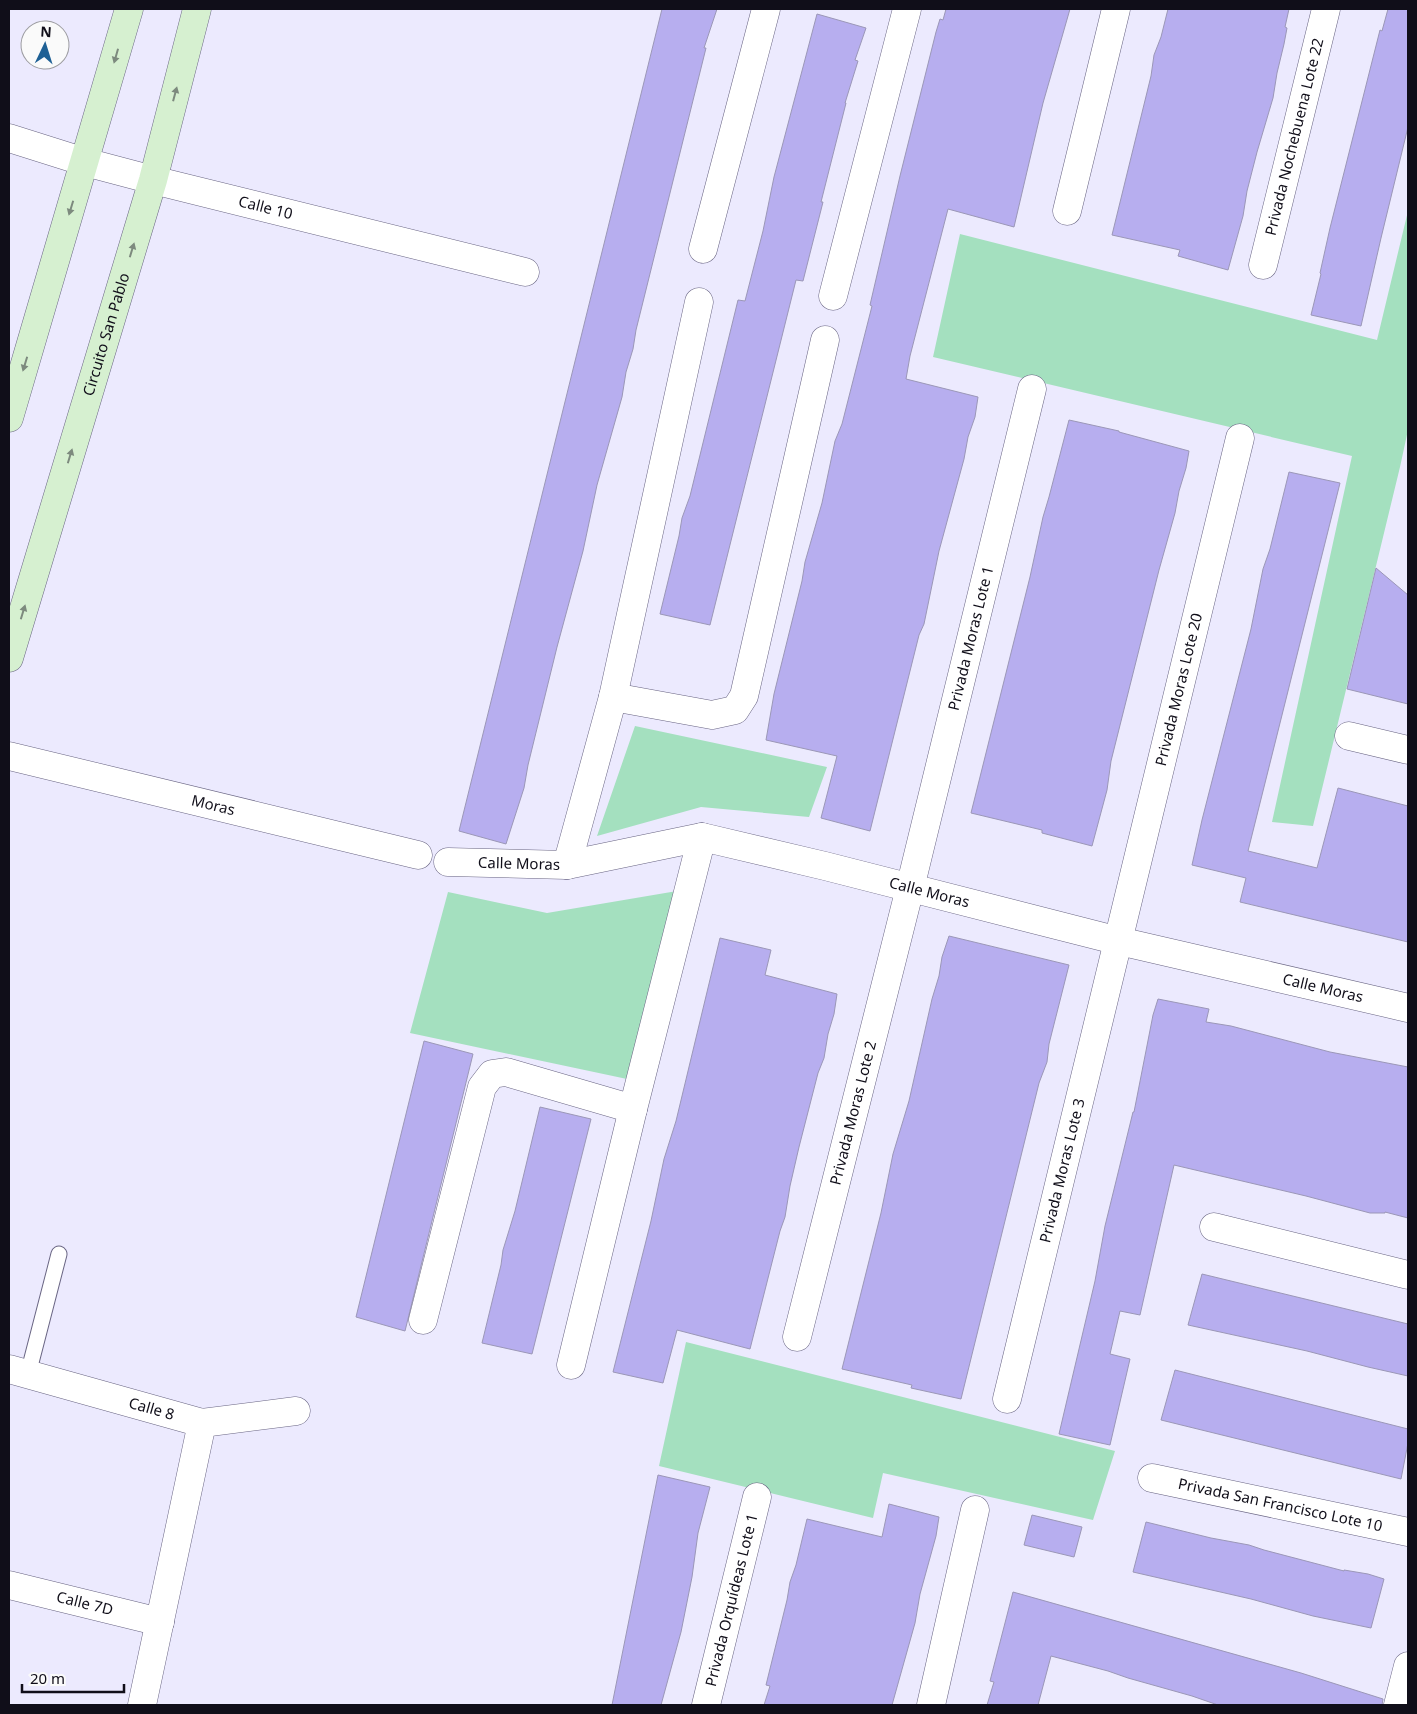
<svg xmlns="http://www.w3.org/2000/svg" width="1417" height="1714" viewBox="0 0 1417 1714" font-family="'Noto Sans',sans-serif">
	<rect width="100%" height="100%" fill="#eceafe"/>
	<g fill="#a4e0bf">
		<path d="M 1408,211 L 1408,430 L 1400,467 L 1313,826 L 1272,822 L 1352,456 L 933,357 L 960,234 L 1377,340 Z"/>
		<path d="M 635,726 L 827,767 L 809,817 L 701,807 L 597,836 Z"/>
		<path d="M 677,891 L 627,1079 L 410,1033 L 448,892 L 547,913 Z"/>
		<path d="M 686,1342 L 1115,1451 L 1093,1520 L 883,1473 L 873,1518 L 659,1466 Z"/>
	</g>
	<g fill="#b7aeef" stroke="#9b97b7">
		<path d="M 662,9 L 717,9 L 704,48 L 706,48 L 636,330 L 633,349 L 626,372 L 622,397 L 597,485 L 583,551 L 557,647 L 528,765 L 524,788 L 506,844 L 459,831 Z"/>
		<path d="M 946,9 L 1070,9 L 1043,103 L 1014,227 L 948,209 L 910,356 L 906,379 L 978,397 L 975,417 L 968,437 L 964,459 L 939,551 L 924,624 L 919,635 L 870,831 L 821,818 L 837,756 L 766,740 L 774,694 L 802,581 L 805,562 L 822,503 L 835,441 L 842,424 L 872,306 L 870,305 L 900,176 L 936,32 L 940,19 L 943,20 Z"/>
		<path d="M 1168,9 L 1289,9 L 1285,27 L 1287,28 L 1284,44 L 1277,73 L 1273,98 L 1257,152 L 1247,191 L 1243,216 L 1228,270 L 1178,256 L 1180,250 L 1112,235 L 1151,76 L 1154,55 L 1161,37 Z"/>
		<path d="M 1388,9 L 1408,9 L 1408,127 L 1381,238 L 1361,326 L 1311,315 L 1321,274 L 1320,273 L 1330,228 L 1380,30 L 1382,31 Z"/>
		<path d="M 817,14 L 866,28 L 855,60 L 858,61 L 845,103 L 846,103 L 821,202 L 823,202 L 803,281 L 796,280 L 710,625 L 660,614 L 679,536 L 682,518 L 690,496 L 738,300 L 745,301 L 763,231 L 774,177 Z"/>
		<path d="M 1069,420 L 1119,431 L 1119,432 L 1189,451 L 1186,468 L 1179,491 L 1175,513 L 1159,570 L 1111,761 L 1107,790 L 1092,846 L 1042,833 L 1042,830 L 971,813 L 1030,577 L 1043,517 L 1049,497 Z"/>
		<path d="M 1289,472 L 1340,483 L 1248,851 L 1317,868 L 1338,788 L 1408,806 L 1408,942 L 1240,902 L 1246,878 L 1192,865 L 1202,820 L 1251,629 L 1263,569 L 1270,549 Z"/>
		<path d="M 1376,568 L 1408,595 L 1408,704 L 1347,689 Z"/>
		<path d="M 949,936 L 1069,965 L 1049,1044 L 1047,1062 L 1039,1083 L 961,1399 L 911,1388 L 912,1385 L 842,1369 L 881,1213 L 893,1154 L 909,1101 L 932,999 L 939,976 L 942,957 Z"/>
		<path d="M 720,938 L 771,950 L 765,975 L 837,994 L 834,1014 L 828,1034 L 824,1058 L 818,1073 L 799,1147 L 790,1186 L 785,1217 L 780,1231 L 750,1349 L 677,1330 L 663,1383 L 613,1372 L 651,1221 L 664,1159 L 676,1121 Z"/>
		<path d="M 1158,999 L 1209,1009 L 1206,1022 L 1231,1026 L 1330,1052 L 1408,1067 L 1408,1218 L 1385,1212 L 1385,1213 L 1370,1213 L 1306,1196 L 1174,1165 L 1140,1315 L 1120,1311 L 1110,1354 L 1130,1359 L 1110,1445 L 1059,1434 L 1095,1281 L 1105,1226 L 1133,1112 L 1134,1112 L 1153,1015 Z"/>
		<path d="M 424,1041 L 473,1054 L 405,1331 L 356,1317 Z"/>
		<path d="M 540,1107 L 591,1119 L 532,1354 L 482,1343 L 501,1265 L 503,1250 L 515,1211 Z"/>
		<path d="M 1202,1274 L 1408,1324 L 1408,1376 L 1368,1367 L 1307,1351 L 1188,1325 Z"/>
		<path d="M 1175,1370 L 1408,1429 L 1408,1443 L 1401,1479 L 1161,1420 Z"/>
		<path d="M 658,1475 L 710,1487 L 698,1533 L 692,1577 L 681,1632 L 661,1705 L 612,1705 Z"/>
		<path d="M 889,1504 L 939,1517 L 936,1536 L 920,1594 L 915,1623 L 892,1705 L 764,1705 L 770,1686 L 766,1685 L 787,1600 L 790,1582 L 796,1565 L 807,1519 L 882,1537 Z"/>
		<path d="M 1032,1515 L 1082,1527 L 1074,1557 L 1024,1545 Z"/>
		<path d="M 1146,1522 L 1211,1538 L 1249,1545 L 1264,1550 L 1344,1571 L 1344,1570 L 1368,1574 L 1384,1579 L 1371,1628 L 1313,1616 L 1251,1599 L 1133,1572 Z"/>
		<path d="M 1013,1592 L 1301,1673 L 1383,1699 L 1382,1705 L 1218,1705 L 1192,1696 L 1128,1678 L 1108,1671 L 1051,1656 L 1038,1705 L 987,1705 L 994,1682 L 990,1681 Z"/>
	</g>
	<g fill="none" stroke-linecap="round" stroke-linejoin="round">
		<g stroke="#696583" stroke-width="17">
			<path id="service" d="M 28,1374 L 59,1254"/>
		</g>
		<g stroke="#696583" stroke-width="29">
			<g id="minor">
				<path id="s1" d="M 153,180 L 525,272"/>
				<path d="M 1067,211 L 1116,9"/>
				<path d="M 703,249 L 766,9"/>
				<path id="s2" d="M 1263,265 L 1326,9"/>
				<path d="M 833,296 L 907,9"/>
				<path d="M 613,697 L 712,715 L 735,710 L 744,696 L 825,340"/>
				<path d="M 1349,736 L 1408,750"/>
				<path id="s3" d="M 9,756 L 418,855"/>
				<path id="s4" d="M 448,862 L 567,865 L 702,837 L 825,866 L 1119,941 L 1408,1008"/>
				<path d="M 567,865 L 613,697 L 699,302"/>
				<path d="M 1214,1227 L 1408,1275"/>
				<path d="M 423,1320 L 482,1087 L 492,1074 L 506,1072 L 633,1109"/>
				<path id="s5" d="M 797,1337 L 910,888 L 1032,389"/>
				<path d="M 571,1365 L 633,1109 L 702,837"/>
				<path id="s6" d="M 1007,1399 L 1240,438"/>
				<path id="s7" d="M 1152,1478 L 1408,1532"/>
				<path id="s8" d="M 9,1585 L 160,1622"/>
				<path d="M 142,1705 L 202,1423 L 296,1411"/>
				<path id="s9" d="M 706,1705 L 757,1497"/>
				<path d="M 931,1705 L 975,1510"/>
			</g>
		</g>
		<g stroke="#696583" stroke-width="29">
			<g id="tertiary">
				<path d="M 9,138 L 85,162 L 153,180"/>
				<path id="s10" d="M 9,1369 L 202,1423"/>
				<path d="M 1398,1705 L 1408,1666"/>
			</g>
		</g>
		<g stroke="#696583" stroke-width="29">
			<g id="secondary">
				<path d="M 9,418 L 129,9"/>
				<path id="s11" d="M 9,658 L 153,180 L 197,9"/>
			</g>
		</g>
		<use href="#service" stroke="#fff" stroke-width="15"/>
		<use href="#minor" stroke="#fff" stroke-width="28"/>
		<use href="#tertiary" stroke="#fff" stroke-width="28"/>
		<use href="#secondary" stroke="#d6f0d0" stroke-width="28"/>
	</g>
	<defs><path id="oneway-solid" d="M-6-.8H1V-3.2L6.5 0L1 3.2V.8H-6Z" transform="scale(1.25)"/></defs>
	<g fill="#7d8a7e">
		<use href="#oneway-solid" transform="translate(116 56) rotate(106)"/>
		<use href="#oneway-solid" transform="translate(175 94) rotate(-75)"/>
		<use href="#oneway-solid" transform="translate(71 208) rotate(107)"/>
		<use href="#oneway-solid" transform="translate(132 250) rotate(-73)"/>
		<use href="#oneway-solid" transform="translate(25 364) rotate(107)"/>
		<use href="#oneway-solid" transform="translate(70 456) rotate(-73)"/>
		<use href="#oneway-solid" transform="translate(23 612) rotate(-73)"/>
	</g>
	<g text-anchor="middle" stroke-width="4.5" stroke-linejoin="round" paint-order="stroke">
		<g font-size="15" fill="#100e19" stroke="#fafafa">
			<text dy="5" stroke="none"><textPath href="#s2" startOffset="132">Privada Nochebuena Lote 22</textPath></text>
			<text dy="5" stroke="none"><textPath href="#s1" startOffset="116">Calle 10</textPath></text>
			<text dy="5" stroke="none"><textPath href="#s11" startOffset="338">Circuito San Pablo</textPath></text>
			<text dy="5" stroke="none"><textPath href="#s5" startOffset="720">Privada Moras Lote 1</textPath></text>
			<text dy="5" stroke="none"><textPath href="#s6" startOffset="730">Privada Moras Lote 20</textPath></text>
			<text dy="5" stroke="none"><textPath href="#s3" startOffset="210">Moras</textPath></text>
			<text dy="5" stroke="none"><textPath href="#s4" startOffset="71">Calle Moras</textPath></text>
			<text dy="5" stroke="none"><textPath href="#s4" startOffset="491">Calle Moras</textPath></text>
			<text dy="5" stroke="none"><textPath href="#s4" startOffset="896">Calle Moras</textPath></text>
			<text dy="5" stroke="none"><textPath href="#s5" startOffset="231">Privada Moras Lote 2</textPath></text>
			<text dy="5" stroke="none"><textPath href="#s6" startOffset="235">Privada Moras Lote 3</textPath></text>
			<text dy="5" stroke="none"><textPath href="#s10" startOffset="148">Calle 8</textPath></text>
			<text dy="5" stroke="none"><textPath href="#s7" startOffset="131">Privada San Francisco Lote 10</textPath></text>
			<text dy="5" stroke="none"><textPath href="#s9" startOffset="108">Privada Orquídeas Lote 1</textPath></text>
			<text dy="5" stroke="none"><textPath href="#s8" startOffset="78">Calle 7D</textPath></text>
		</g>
	</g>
	<rect width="1417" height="1714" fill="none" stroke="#100e19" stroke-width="20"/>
	<g transform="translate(45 45) rotate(4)"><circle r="24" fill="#fafafa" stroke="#9c9ca0"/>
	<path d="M0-4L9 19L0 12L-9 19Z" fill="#1e6095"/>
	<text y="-8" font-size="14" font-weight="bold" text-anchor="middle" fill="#100e19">N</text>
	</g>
	<path d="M22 1684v8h102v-8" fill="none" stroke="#100e19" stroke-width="2.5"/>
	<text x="30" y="1684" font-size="15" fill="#100e19" stroke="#fafafa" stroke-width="4" paint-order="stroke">20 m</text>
</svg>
